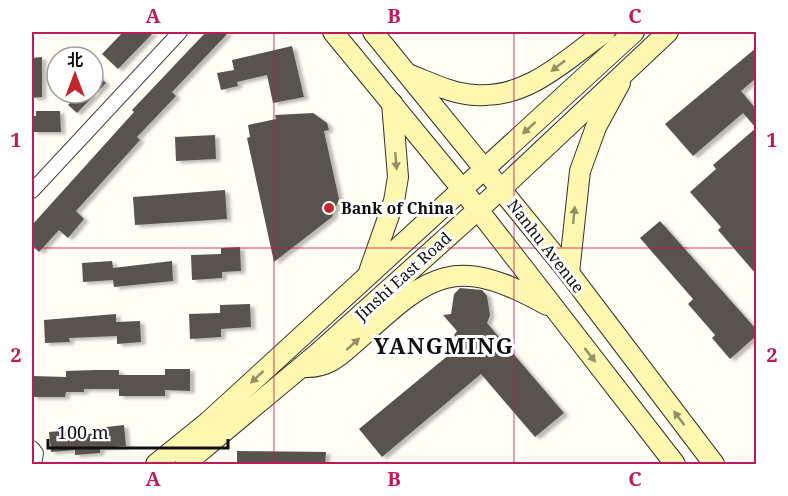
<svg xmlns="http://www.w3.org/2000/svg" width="788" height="496" viewBox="0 0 788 496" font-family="'Noto Serif','Noto Sans SC',serif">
	<defs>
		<filter id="shadow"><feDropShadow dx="4.5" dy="2.5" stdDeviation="1.5" flood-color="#0004"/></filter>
	</defs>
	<rect width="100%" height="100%" fill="#fffdf4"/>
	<g fill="#59524d" filter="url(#shadow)">
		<path d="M 123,32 L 154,32 L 118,69 L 102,54 Z"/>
		<path d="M 206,32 L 229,32 L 172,92 L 176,96 L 137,137 L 140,140 L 76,211 L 84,219 L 68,238 L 59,230 L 39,252 L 32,245 L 32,225 L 134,112 L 132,110 Z"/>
		<path d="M 292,46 L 304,97 L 273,103 L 267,75 L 237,82 L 238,86 L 221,90 L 217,73 L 234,70 L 232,60 Z"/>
		<path d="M 756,48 L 756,78 L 741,91 L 756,109 L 756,274 L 718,230 L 721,227 L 690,192 L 716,169 L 713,165 L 756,128 L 743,113 L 693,156 L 665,124 Z"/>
		<path d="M 42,57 L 42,97 L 32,98 L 32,58 Z"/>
		<path d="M 93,71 L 106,83 L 77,113 L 68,105 L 72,101 L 64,93 L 93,93 Z"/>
		<path d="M 36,111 L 60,111 L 61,132 L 32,132 L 32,116 L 36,116 Z"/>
		<path d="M 313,113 L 327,123 L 329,130 L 324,131 L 339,199 L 332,217 L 274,262 L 247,138 L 250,137 L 248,125 L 276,119 L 275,115 Z"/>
		<path d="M 215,135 L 216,159 L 176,161 L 175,137 Z"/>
		<path d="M 225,190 L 227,219 L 135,225 L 133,197 Z"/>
		<path d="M 660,221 L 756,329 L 756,336 L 730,359 L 712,338 L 715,335 L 688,304 L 693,299 L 640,238 Z"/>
		<path d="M 240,247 L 241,271 L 222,272 L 222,278 L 192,280 L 191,255 L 221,254 L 221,248 Z"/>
		<path d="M 112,261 L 113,268 L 172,261 L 173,281 L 114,287 L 113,280 L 83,282 L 82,263 Z"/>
		<path d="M 460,288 L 482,290 L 487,296 L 490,315 L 487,323 L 564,413 L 535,437 L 481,374 L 382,457 L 359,429 L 462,344 L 454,335 L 457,331 L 443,315 L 451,314 L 454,294 Z"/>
		<path d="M 250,304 L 251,327 L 221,329 L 221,337 L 190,339 L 189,314 L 220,313 L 220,305 Z"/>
		<path d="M 116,314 L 116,322 L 140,321 L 141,342 L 117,344 L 117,336 L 69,338 L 70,342 L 45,343 L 44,320 Z"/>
		<path d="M 165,369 L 190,369 L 190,391 L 165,390 L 165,396 L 119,396 L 119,389 L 84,389 L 84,392 L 66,392 L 65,397 L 32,397 L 32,376 L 66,377 L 66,371 L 94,370 L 119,370 L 119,375 L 165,375 Z"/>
		<path d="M 124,425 L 126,446 L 100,448 L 100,453 L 75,455 L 75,450 L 51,452 L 49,432 L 73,430 L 73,435 L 98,433 L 98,428 Z"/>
		<path d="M 237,451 L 326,452 L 325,465 L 237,465 Z"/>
	</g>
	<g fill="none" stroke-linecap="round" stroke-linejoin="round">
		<g stroke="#434343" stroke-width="16">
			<g id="minor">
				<path d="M 32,191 L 180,32"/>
				<path d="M 32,448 L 36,453 L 34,464"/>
			</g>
		</g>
		<g stroke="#323232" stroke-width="22">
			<g id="secondary">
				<path d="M 333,32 L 462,189 L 675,464"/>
				<path d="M 373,32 L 569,273 L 714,464"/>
				<path d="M 408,74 C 429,82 452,94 475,95 C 528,99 565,60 605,32"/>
				<path d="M 369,272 L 394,201 L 398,177 L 392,103"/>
				<path d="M 569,273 L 580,171 L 596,127 L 620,83"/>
				<path d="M 305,367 C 325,368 338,358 352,345 C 427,278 449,250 547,305"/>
				<path d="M 156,464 L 208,422 L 634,32"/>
				<path d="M 185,464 L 317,354 L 501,189 L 668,32"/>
			</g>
		</g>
		<use href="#minor" stroke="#fff" stroke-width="14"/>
		<use href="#secondary" stroke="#fef7af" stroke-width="20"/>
	</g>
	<defs><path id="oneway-solid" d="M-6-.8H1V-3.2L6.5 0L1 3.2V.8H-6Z" transform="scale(1.5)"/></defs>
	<g fill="#938f67">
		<use href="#oneway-solid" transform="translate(558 66) rotate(142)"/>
		<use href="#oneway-solid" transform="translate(529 128) rotate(138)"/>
		<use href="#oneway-solid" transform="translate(396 161) rotate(85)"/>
		<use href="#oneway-solid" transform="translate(574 215) rotate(-84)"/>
		<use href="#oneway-solid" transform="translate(353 344) rotate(-42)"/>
		<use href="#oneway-solid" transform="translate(590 355) rotate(52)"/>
		<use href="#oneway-solid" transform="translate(257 377) rotate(137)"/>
		<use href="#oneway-solid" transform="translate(679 418) rotate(-127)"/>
	</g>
	<path fill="none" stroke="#c2185b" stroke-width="1.5" stroke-opacity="0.55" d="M 274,32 L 274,464M 514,32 L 514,464M 32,248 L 756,248"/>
	<circle fill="#c1272c" stroke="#fff" stroke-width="2" cx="329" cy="208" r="6"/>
	<g text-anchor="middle" stroke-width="6" stroke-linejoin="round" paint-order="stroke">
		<g font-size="16" font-weight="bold" fill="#101010" stroke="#fff" text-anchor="start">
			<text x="341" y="214">Bank of China</text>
		</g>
		<g font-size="16" fill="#101010" stroke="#fff">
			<text transform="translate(546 246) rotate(52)" y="6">Nanhu Avenue</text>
			<text transform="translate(403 276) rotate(-42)" y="6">Jinshi East Road</text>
		</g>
		<g font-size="22" font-weight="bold" letter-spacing="1.5" fill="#101010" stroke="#fff">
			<text x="444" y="354">YANGMING</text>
		</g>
	</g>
	<rect width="788" height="496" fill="none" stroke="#ffffff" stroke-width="66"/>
	<g transform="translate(75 75)"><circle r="28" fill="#ffffff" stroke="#9f9f9f" stroke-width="1.5"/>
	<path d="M0-4.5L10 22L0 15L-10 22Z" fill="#c1272c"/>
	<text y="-9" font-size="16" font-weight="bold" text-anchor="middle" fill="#101010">北</text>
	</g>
	<path d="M48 439v9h180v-9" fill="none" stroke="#101010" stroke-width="3"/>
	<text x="57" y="439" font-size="18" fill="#101010" stroke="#ffffff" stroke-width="4.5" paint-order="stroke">100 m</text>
	<rect x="33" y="33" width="722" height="430" fill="none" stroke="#c2185b" stroke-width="2"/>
	<g font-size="20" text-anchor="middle" font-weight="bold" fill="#c2185b">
		<text x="153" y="23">A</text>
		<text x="394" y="23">B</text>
		<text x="635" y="23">C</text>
		<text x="16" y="147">1</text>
		<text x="772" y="147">1</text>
		<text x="16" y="362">2</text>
		<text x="772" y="362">2</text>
		<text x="153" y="486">A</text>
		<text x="394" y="486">B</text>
		<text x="635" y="486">C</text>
	</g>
</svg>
